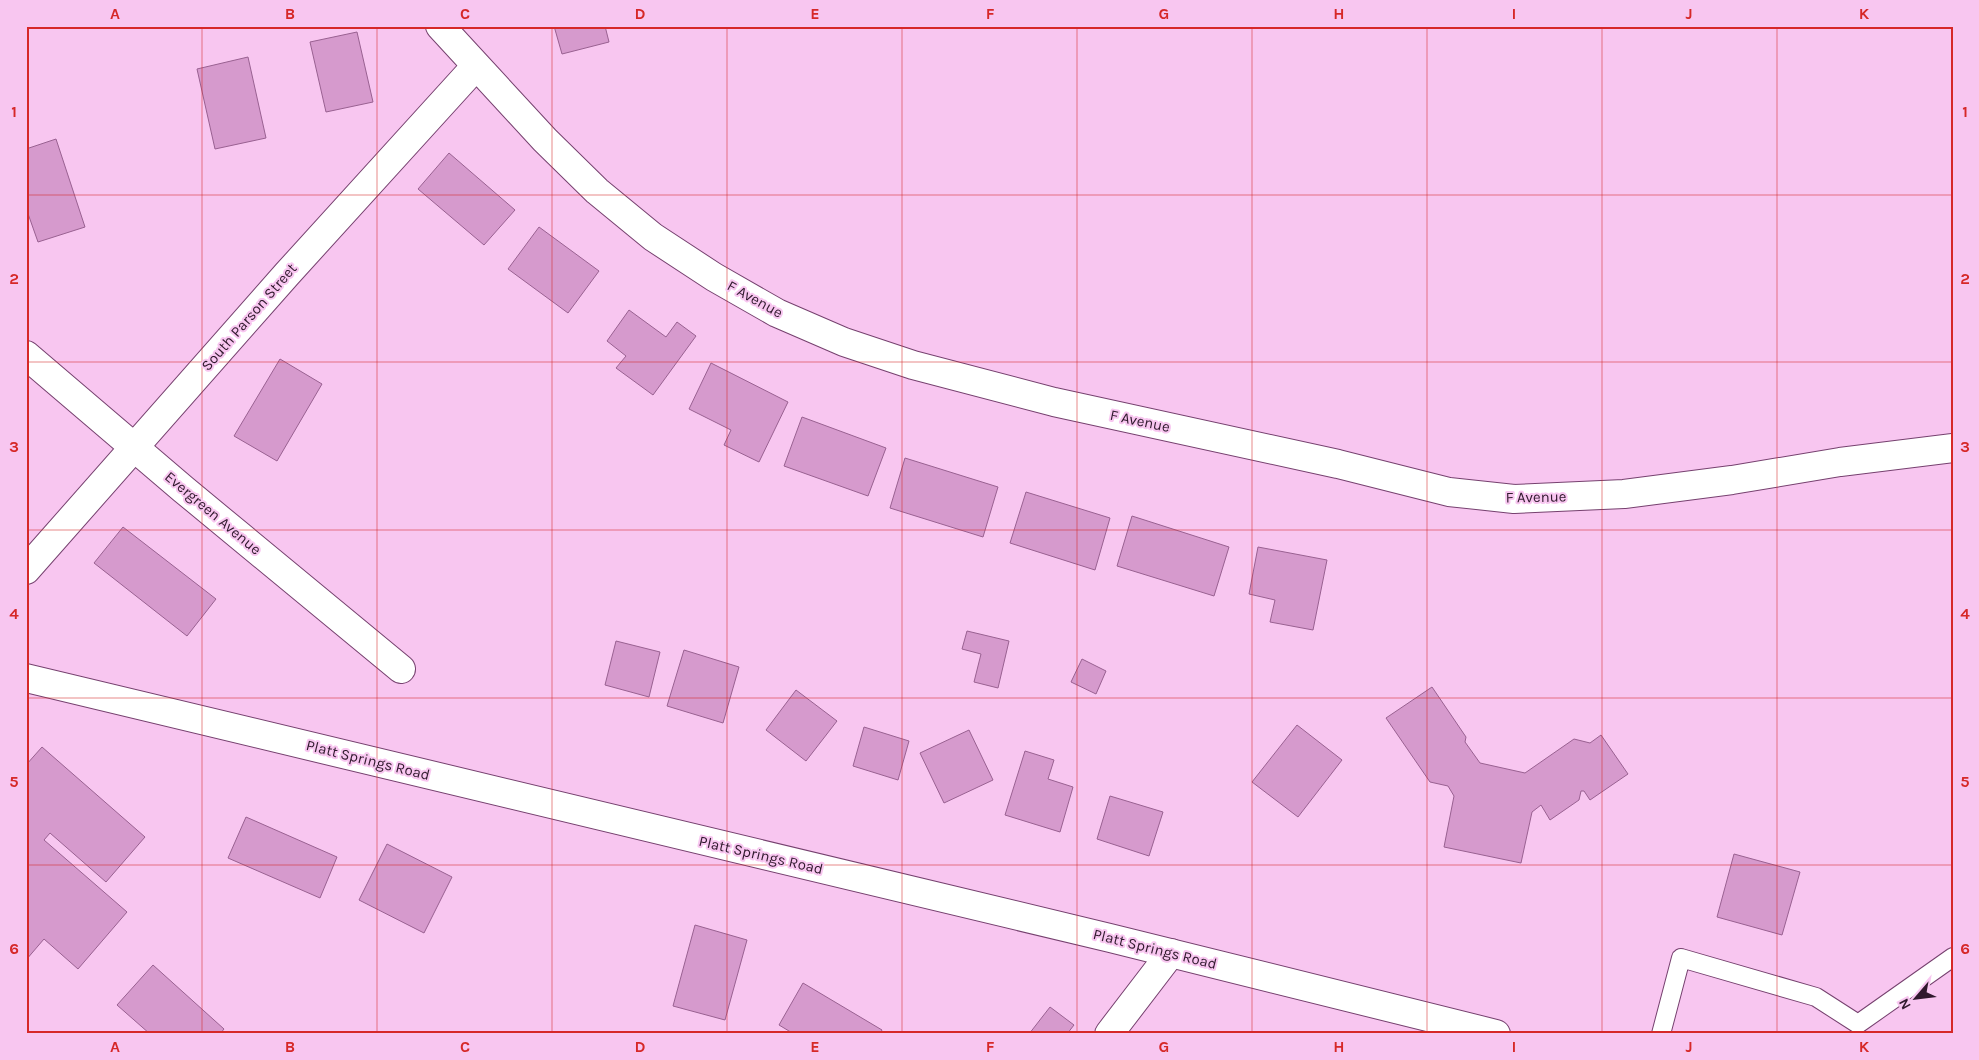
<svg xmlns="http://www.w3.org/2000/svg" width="1979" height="1060" viewBox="0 0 1979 1060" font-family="Karla,sans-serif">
	<rect width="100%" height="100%" fill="#f8c6f0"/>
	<g fill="#d69acd" stroke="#996191">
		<path d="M 554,26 L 605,26 L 609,42 L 562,54 Z"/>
		<path d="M 357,32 L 373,102 L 326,112 L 310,42 Z"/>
		<path d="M 248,57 L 266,138 L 215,149 L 197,69 Z"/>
		<path d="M 56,139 L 85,227 L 38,242 L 26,208 L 26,149 Z"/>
		<path d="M 449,153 L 515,210 L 484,245 L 418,189 Z"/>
		<path d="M 539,227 L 599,271 L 568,313 L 508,269 Z"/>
		<path d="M 629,310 L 666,337 L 677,322 L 696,336 L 653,395 L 616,368 L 626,356 L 607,341 Z"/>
		<path d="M 280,359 L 322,384 L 277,461 L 234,436 Z"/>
		<path d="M 711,363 L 788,402 L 759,462 L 724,445 L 731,430 L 689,409 Z"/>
		<path d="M 802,417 L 886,448 L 868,496 L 784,466 Z"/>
		<path d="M 905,458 L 998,487 L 983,537 L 890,508 Z"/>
		<path d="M 1026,492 L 1110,518 L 1095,570 L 1010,543 Z"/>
		<path d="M 1132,516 L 1229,547 L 1214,596 L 1117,566 Z"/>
		<path d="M 123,527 L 216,599 L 187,636 L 94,563 Z"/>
		<path d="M 1258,547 L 1327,560 L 1313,630 L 1270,622 L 1275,600 L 1249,594 Z"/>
		<path d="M 967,631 L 1009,641 L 998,688 L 974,682 L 981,654 L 962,649 Z"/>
		<path d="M 616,641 L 660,652 L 649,697 L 605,685 Z"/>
		<path d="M 684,650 L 739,667 L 723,723 L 667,706 Z"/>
		<path d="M 1082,659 L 1106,671 L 1096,694 L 1071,682 Z"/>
		<path d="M 1432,687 L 1466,737 L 1465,742 L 1480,763 L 1525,773 L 1574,739 L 1590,743 L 1601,735 L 1628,774 L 1590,800 L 1584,791 L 1581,791 L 1579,800 L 1550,820 L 1541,805 L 1532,812 L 1521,863 L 1444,847 L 1454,796 L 1448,786 L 1430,782 L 1386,718 Z"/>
		<path d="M 796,690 L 837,721 L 806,761 L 766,730 Z"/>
		<path d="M 1297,725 L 1342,760 L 1298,817 L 1252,782 Z"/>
		<path d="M 864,727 L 909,741 L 898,780 L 853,766 Z"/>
		<path d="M 969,730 L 993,780 L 944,803 L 920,753 Z"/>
		<path d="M 42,747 L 145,837 L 106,882 L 50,833 L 44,840 L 127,912 L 78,969 L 44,939 L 26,960 L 26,765 Z"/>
		<path d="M 1025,751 L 1054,760 L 1048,779 L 1073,787 L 1060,832 L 1005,815 Z"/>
		<path d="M 1110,796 L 1163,812 L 1149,856 L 1097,839 Z"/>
		<path d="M 246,817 L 337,857 L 320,898 L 228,858 Z"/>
		<path d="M 387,844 L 452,877 L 424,933 L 359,900 Z"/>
		<path d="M 1734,854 L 1800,872 L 1782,935 L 1717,917 Z"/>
		<path d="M 695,925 L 747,940 L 725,1020 L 673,1006 Z"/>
		<path d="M 153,965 L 224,1029 L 220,1034 L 150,1034 L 117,1005 Z"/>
		<path d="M 803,983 L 882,1030 L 880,1034 L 794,1034 L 779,1025 Z"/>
		<path d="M 1050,1007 L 1074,1025 L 1067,1034 L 1029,1034 Z"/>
	</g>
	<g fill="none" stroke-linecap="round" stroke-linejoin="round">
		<g stroke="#76416f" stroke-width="20">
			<path id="lane" d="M 1661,1034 L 1681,958 L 1816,997 L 1858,1024 L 1953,957"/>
		</g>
		<g stroke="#76416f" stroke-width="30">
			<g id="street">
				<path d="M 440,26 L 545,140 L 597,191 L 653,237 L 714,277 L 777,313 L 844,342 L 913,365 L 1054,402 L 1338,464 L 1449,492 L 1514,499 L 1624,494 L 1732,480 L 1840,462 L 1953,448"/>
				<path d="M 26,355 L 183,489 L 401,669"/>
				<path d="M 26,570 L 287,274 L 476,66"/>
				<path d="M 1109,1034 L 1171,953"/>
			</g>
		</g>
		<g stroke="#76416f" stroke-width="30">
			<path id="secondary" d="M 26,678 L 1110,938 L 1496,1034"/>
		</g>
		<use href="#lane" stroke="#fff" stroke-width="18"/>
		<use href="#street" stroke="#fff" stroke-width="28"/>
		<use href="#secondary" stroke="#fff" stroke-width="28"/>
	</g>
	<path fill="none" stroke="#d62828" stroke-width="1" stroke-opacity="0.55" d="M 202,26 L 202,1034M 377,26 L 377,1034M 552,26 L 552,1034M 727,26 L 727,1034M 902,26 L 902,1034M 1077,26 L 1077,1034M 1252,26 L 1252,1034M 1427,26 L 1427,1034M 1602,26 L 1602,1034M 1777,26 L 1777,1034M 26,195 L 1953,195M 26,362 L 1953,362M 26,530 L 1953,530M 26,698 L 1953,698M 26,865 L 1953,865"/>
	<g text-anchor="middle" stroke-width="4" stroke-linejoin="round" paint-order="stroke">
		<g font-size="15" fill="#30192d" stroke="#f8c6f0">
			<text transform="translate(755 299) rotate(29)" y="5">F Avenue</text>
			<text transform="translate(249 317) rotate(-49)" y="5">South Parson Street</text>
			<text transform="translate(1140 421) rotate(12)" y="5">F Avenue</text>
			<text transform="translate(1536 497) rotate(-1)" y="5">F Avenue</text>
			<text transform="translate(213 513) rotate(40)" y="5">Evergreen Avenue</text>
			<text transform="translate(368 760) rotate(14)" y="5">Platt Springs Road</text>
			<text transform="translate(761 855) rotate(13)" y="5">Platt Springs Road</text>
			<text transform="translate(1155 949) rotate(14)" y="5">Platt Springs Road</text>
		</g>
	</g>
	<rect width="1979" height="1060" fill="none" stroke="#f8c6f0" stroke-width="55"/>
	<g transform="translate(1916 998) rotate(242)" stroke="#f8c6f0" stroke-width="4" paint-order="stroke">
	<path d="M0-4L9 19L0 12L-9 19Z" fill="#30192d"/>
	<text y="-8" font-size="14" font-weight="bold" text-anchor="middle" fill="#30192d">N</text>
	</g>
	<rect x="28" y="28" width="1924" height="1004" fill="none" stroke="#d62828" stroke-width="2"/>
	<g font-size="16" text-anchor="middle" font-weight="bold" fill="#d62828">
		<text x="115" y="19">A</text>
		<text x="290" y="19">B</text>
		<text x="465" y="19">C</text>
		<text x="640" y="19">D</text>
		<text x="815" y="19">E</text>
		<text x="990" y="19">F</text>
		<text x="1164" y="19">G</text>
		<text x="1339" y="19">H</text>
		<text x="1514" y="19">I</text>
		<text x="1689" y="19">J</text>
		<text x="1864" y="19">K</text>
		<text x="14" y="117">1</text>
		<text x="1965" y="117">1</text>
		<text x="14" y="284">2</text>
		<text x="1965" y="284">2</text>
		<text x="14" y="452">3</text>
		<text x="1965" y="452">3</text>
		<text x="14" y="619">4</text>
		<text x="1965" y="619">4</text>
		<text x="14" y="787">5</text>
		<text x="1965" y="787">5</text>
		<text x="14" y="954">6</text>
		<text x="1965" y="954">6</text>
		<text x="115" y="1052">A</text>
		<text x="290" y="1052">B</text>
		<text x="465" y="1052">C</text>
		<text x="640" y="1052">D</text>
		<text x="815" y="1052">E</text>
		<text x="990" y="1052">F</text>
		<text x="1164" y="1052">G</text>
		<text x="1339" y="1052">H</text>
		<text x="1514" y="1052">I</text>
		<text x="1689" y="1052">J</text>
		<text x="1864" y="1052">K</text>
	</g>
</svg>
